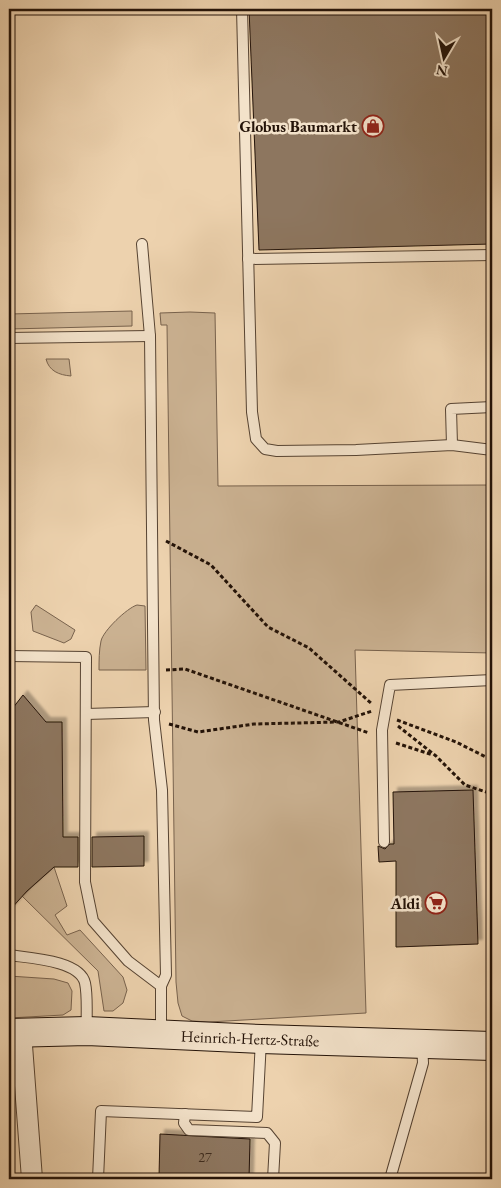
<svg xmlns="http://www.w3.org/2000/svg" width="501" height="1188" viewBox="0 0 501 1188" font-family="'EB Garamond',serif">
	<defs>
		<filter id="shadow"><feDropShadow dx="4.5" dy="-4.5" stdDeviation="1" flood-color="#0004"/></filter>
	</defs>
	<rect width="100%" height="100%" fill="#edd2ae"/>
	<filter id="stains"><feTurbulence type="fractalNoise" baseFrequency=".004" numOctaves="4"/><feColorMatrix values="0 0 0 0 .2 0 0 0 0 .09 0 0 0 0 .02 0 0 0 .5 -.17"/></filter>
	<radialGradient id="worn" r=".72"><stop offset=".6" stop-color="#630" stop-opacity="0"/><stop offset="1" stop-color="#630" stop-opacity=".3"/></radialGradient>
	<g fill="#cbb292" stroke="#78624d">
		<path d="M 132,311 L 132,326 L 9,329 L 9,314 Z"/>
		<path d="M 190,312 L 215,313 L 218,486 L 492,485 L 492,653 L 355,650 L 366,1013 L 209,1022 L 192,1021 L 182,1016 L 178,1003 L 176,982 L 167,325 L 161,325 L 160,313 Z"/>
		<path d="M 46,359 L 69,359 L 71,376 C 59,375 49,371 46,359 Z"/>
		<path d="M 36,605 L 75,630 L 71,639 L 64,643 L 33,631 L 31,612 Z"/>
		<path d="M 137,605 L 145,606 L 146,670 L 99,670 C 99,661 99,650 101,641 C 103,631 127,608 137,605 Z"/>
		<path d="M 54,867 L 67,906 L 55,915 L 67,935 L 80,930 L 123,977 L 127,990 L 123,1003 L 113,1011 L 104,1011 L 98,971 L 22,896 Z"/>
		<path d="M 9,976 L 54,979 L 68,983 L 72,991 L 71,1010 L 63,1015 L 9,1018 Z"/>
	</g>
	<g fill="#8d765e" stroke="#241308" filter="url(#shadow)">
		<path d="M 249,9 L 492,9 L 492,244 L 259,250 Z"/>
		<path d="M 23,695 L 46,722 L 62,722 L 63,837 L 78,837 L 78,867 L 54,867 L 27,891 L 9,911 L 9,713 Z"/>
		<path d="M 473,790 L 478,944 L 396,947 L 396,861 L 379,862 L 378,846 L 385,849 L 390,844 L 394,844 L 393,792 Z"/>
		<path d="M 144,836 L 144,866 L 92,867 L 92,837 Z"/>
		<path d="M 160,1134 L 250,1139 L 249,1179 L 195,1179 L 195,1178 L 159,1177 Z"/>
	</g>
	<g fill="none" stroke-linecap="round" stroke-linejoin="round">
		<g stroke="#564332" stroke-width="12">
			<g id="lane">
				<path d="M 242,9 L 252,412 L 256,439 L 265,449 L 277,451 L 356,450 L 452,445 L 492,450"/>
				<path d="M 142,244 L 150,336 L 154,720 L 162,790 L 166,975 L 161,986 L 161,1033"/>
				<path d="M 248,259 L 492,255"/>
				<path d="M 9,338 L 150,336"/>
				<path d="M 452,445 L 451,409 L 492,407"/>
				<path d="M 9,656 L 86,657 L 85,882 L 93,921 L 128,961 L 161,986"/>
				<path d="M 492,680 L 492,692"/>
				<path d="M 86,714 L 155,712"/>
				<path d="M 384,842 L 382,730 L 390,685 L 492,680"/>
				<path d="M 9,955 C 28,958 80,960 85,983 C 88,997 86,1014 87,1029"/>
				<path d="M 185,1114 L 184,1123 L 189,1130 L 267,1133 L 275,1143 L 273,1179"/>
				<path d="M 98,1179 L 101,1111 L 257,1117 L 261,1040"/>
				<path d="M 390,1179 L 423,1063 L 422,1044"/>
			</g>
		</g>
		<g stroke="#564332" stroke-width="22">
			<path id="street" d="M 21,1032 L 32,1179"/>
		</g>
		<g stroke="#241308" stroke-width="30">
			<path id="secondary" d="M 9,1033 L 87,1031 L 261,1039 L 492,1046"/>
		</g>
		<g stroke="#241308" stroke-width="3" stroke-dasharray="4 2.5" stroke-linecap="butt">
			<path d="M 166,541 L 211,565 L 268,627 L 309,648 L 372,704"/>
			<path d="M 166,670 L 185,669 L 369,733"/>
			<path d="M 397,720 L 456,742 L 492,760"/>
			<path d="M 169,724 L 198,732 L 254,724 L 339,722 L 372,711"/>
			<path d="M 398,726 L 436,756 L 465,785 L 492,794"/>
			<path d="M 396,743 L 433,755"/>
		</g>
		<use href="#lane" stroke="#f3e2ca" stroke-width="10"/>
		<use href="#street" stroke="#f3e2ca" stroke-width="20"/>
		<use href="#secondary" stroke="#f3e2ca" stroke-width="28"/>
	</g>
	<defs>
		<g id="shop-ring" transform="scale(1.125)"><circle r="9.5" fill="#f3e2ca" stroke="#8f2418" stroke-width="1.5"/><path d="M-5-2.5h2.3a2.7 3.5 0 0 1 5.4 0H5L5.5 6h-11ZM-1.5-2.5h3a1.5 2.3 0 0 0-3 0Z" fill="#8f2418"/></g>
		<g id="supermarket-ring" transform="scale(1.125)"><circle r="9.5" fill="#f3e2ca" stroke="#8f2418" stroke-width="1.5"/><path d="M-6-5.5h2.5l.6 2H6L4.5 2H-2.5L-4.4-4H-6ZM-1.5 3.2a1.3 1.3 0 1 0 .1 0ZM3 3.2a1.3 1.3 0 1 0 .1 0Z" fill="#8f2418"/></g>
	</defs>
	<g fill-rule="evenodd">
		<use href="#shop-ring" x="373" y="126"/>
		<use href="#supermarket-ring" x="436" y="903"/>
	</g>
	<g text-anchor="middle" stroke-width="5" stroke-linejoin="round" paint-order="stroke">
		<g font-size="14" fill="#3e2c1e">
			<text x="205" y="1162">27</text>
		</g>
		<g font-size="16" font-weight="bold" fill="#241308" stroke="#f3e2ca" text-anchor="end">
			<text x="357" y="132">Globus Baumarkt</text>
			<text x="420" y="909">Aldi</text>
		</g>
		<g font-size="16" fill="#241308" stroke="#f3e2ca">
			<text transform="translate(250 1038) rotate(2)" y="6">Heinrich-Hertz-Straße</text>
		</g>
	</g>
	<rect width="501" height="1188" fill="none" stroke="#edd2ae" stroke-width="30"/>
	<rect x="10" y="10" width="481" height="1168" fill="none" stroke="#241308" stroke-width="2.5"/>
	<rect x="15" y="15" width="471" height="1158" fill="none" stroke="#241308"/>
	<g transform="translate(444 58) rotate(189)" stroke="#f3e2ca" stroke-width="4" paint-order="stroke">
	<path d="M0-4L9 19L0 12L-9 19Z" fill="#241308"/>
	<text y="-8" font-size="14" font-weight="bold" text-anchor="middle" fill="#241308">N</text>
	</g>
	<rect width="100%" height="100%" filter="url(#stains)"/>
	<rect width="100%" height="100%" fill="url(#worn)"/>
</svg>
